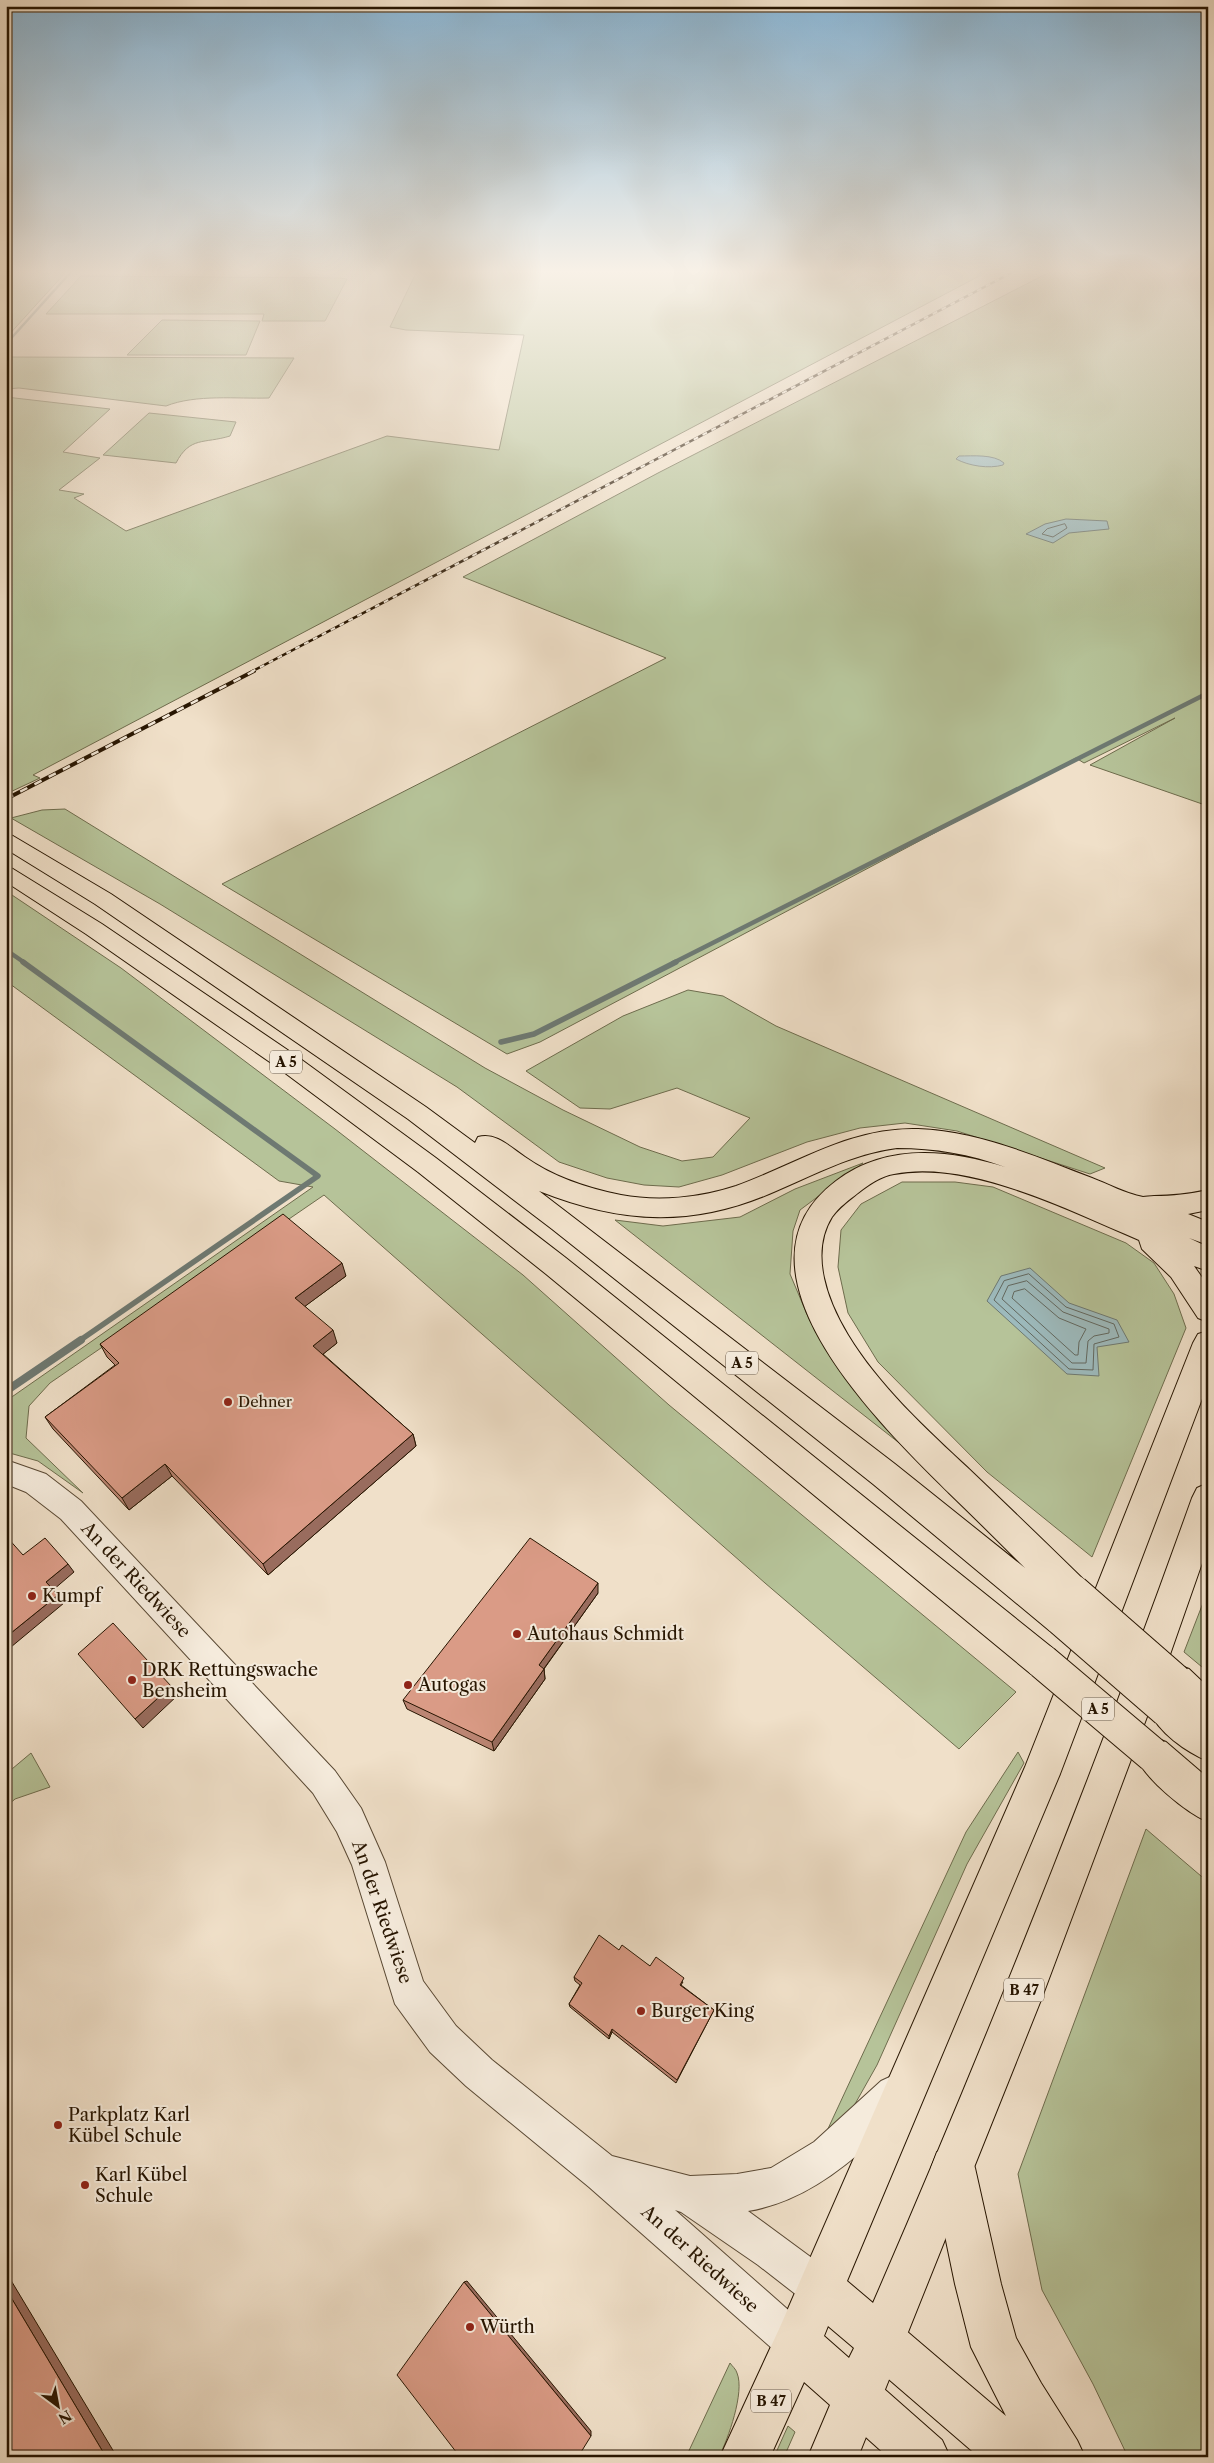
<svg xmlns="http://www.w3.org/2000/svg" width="1214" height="2463" viewBox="0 0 1214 2463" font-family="'Libre Caslon Text',serif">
	<rect width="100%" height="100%" fill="#f0e0c9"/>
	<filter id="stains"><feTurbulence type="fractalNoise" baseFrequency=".004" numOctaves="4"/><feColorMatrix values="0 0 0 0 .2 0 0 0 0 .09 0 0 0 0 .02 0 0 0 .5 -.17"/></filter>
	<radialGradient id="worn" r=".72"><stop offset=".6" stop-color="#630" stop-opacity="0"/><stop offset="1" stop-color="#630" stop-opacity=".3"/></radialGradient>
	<g fill="#b6c399" stroke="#6e6c4d">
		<path d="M 6,273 L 65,273 L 6,338 Z"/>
		<path d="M 416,273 L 985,273 L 33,775 L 40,778 L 6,794 L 6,397 L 110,409 L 63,452 L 100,458 L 59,490 L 84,494 L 74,498 L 126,531 L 387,436 L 499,450 L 524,335 L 406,330 L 390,327 Z"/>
		<path d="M 1048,273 L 1208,273 L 1208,806 L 1090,765 L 1175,718 L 1084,763 L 1076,758 L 540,1042 L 507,1054 L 222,884 L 666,658 L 463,577 L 658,473 Z"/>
		<path d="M 81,276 L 340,278 L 347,279 L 325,321 L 262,321 L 264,314 L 46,314 Z"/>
		<path d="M 162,320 L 260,321 L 246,355 L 127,355 Z"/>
		<path d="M 8,357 L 294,358 L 269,398 C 237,399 196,394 166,406 L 19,388 L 6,389 Z"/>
		<path d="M 149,413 L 236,422 L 230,436 C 204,444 190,436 176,463 L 103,455 Z"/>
		<path d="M 65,809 L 485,1068 L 563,1110 L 640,1147 L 682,1161 L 713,1157 L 750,1118 L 677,1088 L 610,1109 L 580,1108 L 526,1071 L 623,1016 L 688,990 L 723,996 L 776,1026 L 1105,1168 L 1090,1174 L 957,1131 L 905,1123 L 860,1128 L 807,1142 L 722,1175 L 679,1187 L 644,1185 L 607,1178 L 559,1162 L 457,1087 L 160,904 L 11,818 L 42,810 Z"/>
		<path d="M 6,891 L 121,968 L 335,1129 L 523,1275 L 669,1405 L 1016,1692 L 959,1749 L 765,1583 L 324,1195 L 50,1383 L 29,1406 L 26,1438 L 83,1493 L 38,1461 L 6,1452 L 6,1401 L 313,1187 L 279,1181 L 6,981 Z"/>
		<path d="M 863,1163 L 800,1210 L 793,1231 L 790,1274 L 809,1319 L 912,1453 L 615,1220 L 663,1226 L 740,1217 L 795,1189 Z"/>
		<path d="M 902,1182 L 955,1182 L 993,1187 L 1126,1243 L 1154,1263 L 1174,1294 L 1186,1328 L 1092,1557 L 987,1472 L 878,1362 L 848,1313 L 838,1267 L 841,1230 L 861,1204 Z"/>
		<path d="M 1208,1590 L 1208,1672 L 1184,1652 Z"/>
		<path d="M 1018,1752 L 1024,1763 L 967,1864 L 877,2065 L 855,2104 L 839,2125 L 826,2133 L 966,1832 Z"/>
		<path d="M 31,1753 L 50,1787 L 15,1799 L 6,1807 L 6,1774 Z"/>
		<path d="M 1146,1829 L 1208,1882 L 1208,2457 L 1128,2457 L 1093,2384 L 1042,2290 L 1018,2174 Z"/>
		<path d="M 730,2363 C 732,2366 736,2369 737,2373 C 745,2392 728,2439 719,2457 L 686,2457 Z"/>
		<path d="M 788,2426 L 795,2432 L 784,2457 L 774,2457 Z"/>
	</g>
	<g fill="#9dbbbe" stroke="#6e7972">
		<path d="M 959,456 C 973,456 994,454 1004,463 L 1003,465 C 989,469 969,466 956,459 Z"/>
		<path d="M 1066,519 L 1107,521 L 1109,529 L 1069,533 L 1053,543 L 1026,534 L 1045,524 Z"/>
		<path d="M 1030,1268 L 1069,1303 L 1117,1320 L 1129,1342 L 1097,1347 L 1099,1376 L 1067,1374 L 987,1301 L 1001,1276 Z"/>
	</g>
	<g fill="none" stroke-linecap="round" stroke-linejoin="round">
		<g stroke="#626860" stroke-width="1">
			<path d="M 1065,524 L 1067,528 L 1053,537 L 1042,534 L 1047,529 Z"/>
			<path d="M 1029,1274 L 1066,1307 L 1114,1324 L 1119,1337 L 1094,1344 L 1093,1370 L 1069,1369 L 994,1300 L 1004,1281 Z"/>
			<path d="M 1027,1281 L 1063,1312 L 1109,1329 L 1109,1333 L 1094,1336 L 1088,1341 L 1086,1363 L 1072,1363 L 1002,1299 L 1008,1286 Z"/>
			<path d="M 1025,1289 L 1059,1318 L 1086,1329 L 1079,1342 L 1078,1355 L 1075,1355 L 1012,1298 L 1014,1292 Z"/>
		</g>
		<path stroke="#6e7972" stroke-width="2.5" d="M 6,344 L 70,273"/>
		<g stroke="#6e7972" stroke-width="4.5">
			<path d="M 6,950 L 25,963"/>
			<path d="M 673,963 L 1208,693"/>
		</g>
		<g stroke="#6e7972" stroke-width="5.5">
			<path d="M 23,962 L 318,1176 L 79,1341"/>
			<path d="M 501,1042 L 534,1034 L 676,962"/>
		</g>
		<path stroke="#6e7972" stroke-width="8" d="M 6,1391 L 81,1340"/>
		<g stroke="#594833" stroke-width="2">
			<path id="street" d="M 6,1460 L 46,1474 L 81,1501 L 335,1771 L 361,1808 L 385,1862 L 423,1981 L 456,2026 L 492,2060 L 612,2156 L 690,2176 L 737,2174 L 771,2168 L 814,2142 L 881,2081 L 894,2075 L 907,2081 L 913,2094 C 905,2112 890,2124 876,2138 C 840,2172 798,2203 748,2211 L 835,2275 L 841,2289 L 835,2303 L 821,2309 L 807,2303 L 758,2265 L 681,2212 L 675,2210 L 811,2330 L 817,2344 L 811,2358 L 797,2364 L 783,2358 L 589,2187 L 466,2086 L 430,2052 L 395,2004 L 352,1865 L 337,1832 L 313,1793 L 61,1519 L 26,1492 L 6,1484 Z"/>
		</g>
		<g stroke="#271501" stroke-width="2">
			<path id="primary" d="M 1208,1331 L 1208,1383 L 1060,1774 L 847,2281 L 873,2303 C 988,2038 1095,1770 1192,1498 L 1197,1488 L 1208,1483 L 1208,1546 L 1166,1666 L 1041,2000 L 858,2457 L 808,2457 L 830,2405 L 804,2382 L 770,2457 L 720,2457 L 780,2327 L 1025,1767 L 1193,1343 L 1198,1334 ZM 828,2326 L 854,2348 L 849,2358 L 824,2336 Z"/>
		</g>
		<g stroke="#271501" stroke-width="2">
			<g id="highway">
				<path d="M 6,834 L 13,836 L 111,894 L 426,1107 L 475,1143 L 478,1137 C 496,1132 510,1147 525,1157 C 553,1177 587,1188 621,1195 C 658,1202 700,1198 736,1186 C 797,1164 850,1127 918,1129 C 978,1131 1037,1157 1092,1178 C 1108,1184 1126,1194 1143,1197 C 1146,1197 1150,1196 1154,1196 C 1173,1196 1189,1194 1208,1190 L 1208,1210 L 1188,1214 L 1208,1222 L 1208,1245 L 1189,1238 L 1208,1247 L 1208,1271 L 1194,1266 L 1208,1286 L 1208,1322 L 1198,1318 L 1171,1277 L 1142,1249 L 1139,1240 C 1070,1211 969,1159 894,1174 C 881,1176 868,1185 858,1193 C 849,1200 839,1207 832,1217 C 809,1254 828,1302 848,1335 C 879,1386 926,1429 969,1469 C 1008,1506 1046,1543 1085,1581 L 1090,1592 L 1085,1603 L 1074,1608 L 1079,1619 L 1074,1631 L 1062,1636 L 1050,1631 L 873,1484 L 552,1229 L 408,1119 L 95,904 L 6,849 ZM 897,1148 C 935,1148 970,1154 1005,1167 C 948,1149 886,1143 836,1181 C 718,1270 883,1427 949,1493 C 975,1518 1000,1543 1025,1568 L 895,1464 L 539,1191 C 622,1224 693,1228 776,1191 C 816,1174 852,1154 897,1148 Z"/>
				<path d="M 6,867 L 13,869 L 102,924 L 295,1055 L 436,1158 L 566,1258 L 1055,1650 L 1061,1662 L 1055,1674 L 1043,1679 L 1031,1674 L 546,1274 L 418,1172 L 277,1067 L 86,934 L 6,882 Z"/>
				<path d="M 1176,1664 L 1189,1669 L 1208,1687 L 1208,1761 C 1186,1752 1158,1732 1149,1710 L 1154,1697 L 1163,1694 L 1158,1682 L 1163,1669 Z"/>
				<path d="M 1153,1737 L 1166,1742 L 1208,1778 L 1208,1822 C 1185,1812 1144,1778 1135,1755 L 1140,1742 Z"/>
				<path d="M 953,2146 L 969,2152 L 975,2168 L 1001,2284 L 1016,2338 L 1041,2383 L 1077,2440 L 1085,2457 L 979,2457 L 863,2357 L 856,2340 L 863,2323 L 880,2316 L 897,2323 L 1006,2416 L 971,2347 L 955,2284 L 931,2168 L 937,2152 Z"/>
				<path d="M 857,2373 L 874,2380 L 942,2440 L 950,2457 L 888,2457 L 840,2414 L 833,2397 L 840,2380 Z"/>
			</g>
		</g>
		<use href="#street" fill="#f5ebdc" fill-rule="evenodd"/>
		<use href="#primary" fill="#f0e0c9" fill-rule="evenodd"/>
		<use href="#highway" fill="#f0e0c9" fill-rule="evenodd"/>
		<g stroke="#271501" stroke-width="2.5">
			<path id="rail-far1" d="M 251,672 L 1011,273"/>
		</g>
		<g stroke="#271501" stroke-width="4">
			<path id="rail" d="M 6,799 L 254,671"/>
		</g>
		<use href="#rail-far1" stroke="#f5ebdc" stroke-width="2" stroke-dasharray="5" stroke-linecap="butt"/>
		<use href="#rail" stroke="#f5ebdc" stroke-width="2.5" stroke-dasharray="8" stroke-linecap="butt"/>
		<g stroke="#271501" stroke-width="36" stroke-linecap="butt">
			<g id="highway-bridge">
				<path d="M 1073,1592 L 1176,1682"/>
				<path d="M 1062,1619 L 1167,1710"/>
				<path d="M 1043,1662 L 1153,1755"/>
			</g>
		</g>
		<use href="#highway-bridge" stroke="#f0e0c9" stroke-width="34"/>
	</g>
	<g fill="#bb8573" stroke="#271501">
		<path d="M 346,1276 L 305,1306 L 337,1343 L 323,1354 L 413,1434 L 416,1446 L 268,1575 L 172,1476 L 129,1510 L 53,1429 L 45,1417 L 115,1365 L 107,1357 L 100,1344 Z"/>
		<path d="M 598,1593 L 544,1669 L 545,1679 L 494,1751 L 407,1709 L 403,1700 Z"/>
		<path d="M 619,1950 L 650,1966 L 683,1982 L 681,1985 L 714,2010 L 676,2083 L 612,2032 L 609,2039 L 570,2007 L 569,2004 L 580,1985 L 575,1981 L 574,1977 Z"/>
	</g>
	<g fill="#996c5e" stroke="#271501">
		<path d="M 342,1263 L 346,1276 L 300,1310 L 295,1298 Z"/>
		<path d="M 333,1330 L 337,1343 L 317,1359 L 313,1346 Z"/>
		<path d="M 413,1434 L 416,1446 L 268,1575 L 263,1564 Z"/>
		<path d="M 165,1464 L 172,1476 L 129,1510 L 122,1498 Z"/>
		<path d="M 68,1564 L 74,1572 L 53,1590 L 46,1582 Z"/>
		<path d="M 598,1583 L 598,1593 L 540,1674 L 539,1665 Z"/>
		<path d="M 58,1595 L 64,1603 L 11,1647 L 6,1642 L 6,1637 Z"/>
		<path d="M 544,1669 L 545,1679 L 494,1751 L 492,1742 Z"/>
		<path d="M 171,1686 L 178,1695 L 143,1728 L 135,1719 Z"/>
		<path d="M 612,2029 L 612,2032 L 609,2039 L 609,2036 Z"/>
		<path d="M 6,2272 L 117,2457 L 106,2457 L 6,2289 Z"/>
		<path d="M 467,2281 L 591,2431 L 591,2436 L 464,2282 Z"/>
	</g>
	<g fill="#da9b86" stroke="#271501">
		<path d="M 283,1214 L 342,1263 L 295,1298 L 333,1330 L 313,1346 L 413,1434 L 263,1564 L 165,1464 L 122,1498 L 45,1417 L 119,1363 L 100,1344 Z"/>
		<path d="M 6,1536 L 23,1555 L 45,1538 L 68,1564 L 46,1582 L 58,1595 L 6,1637 Z"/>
		<path d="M 530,1538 L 598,1583 L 539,1665 L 544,1669 L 492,1742 L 403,1700 Z"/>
		<path d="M 113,1623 L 171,1686 L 135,1719 L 78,1654 Z"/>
		<path d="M 599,1935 L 619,1950 L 622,1945 L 650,1966 L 656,1957 L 684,1978 L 680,1985 L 714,2010 L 677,2080 L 612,2029 L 609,2036 L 569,2004 L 582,1983 L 574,1977 Z"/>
		<path d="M 464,2282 L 591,2436 L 578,2457 L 460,2457 L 397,2375 Z"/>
		<path d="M 6,2289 L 106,2457 L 6,2457 Z"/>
	</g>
	<linearGradient id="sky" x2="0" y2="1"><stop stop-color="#8ab7d7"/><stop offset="0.44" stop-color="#f8f1e7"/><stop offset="1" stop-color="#f8f1e7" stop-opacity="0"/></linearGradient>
	<rect width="1214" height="618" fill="url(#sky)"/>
	<g fill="#8f2418" stroke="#f5ebdc" stroke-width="2">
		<circle cx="228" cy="1402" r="5"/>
		<circle cx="32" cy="1596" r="5"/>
		<circle cx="517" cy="1634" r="5"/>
		<circle cx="132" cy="1680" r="5"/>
		<circle cx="408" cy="1685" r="5"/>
		<circle cx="641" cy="2011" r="5"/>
		<circle cx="58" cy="2125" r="5"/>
		<circle cx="85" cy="2185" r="5"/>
		<circle cx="470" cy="2327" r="5"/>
	</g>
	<g text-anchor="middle" stroke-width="4" stroke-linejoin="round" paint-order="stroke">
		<g fill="#f5ebdc" stroke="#655543" stroke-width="1">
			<rect x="270" y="1050.5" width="32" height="23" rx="4"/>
			<rect x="726" y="1351.5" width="32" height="23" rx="4"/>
			<rect x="1082" y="1697.5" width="32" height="23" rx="4"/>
			<rect x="1004" y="1978.5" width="40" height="23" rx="4"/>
			<rect x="751" y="2389.5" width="40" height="23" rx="4"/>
		</g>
		<g font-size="14" font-weight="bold" fill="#271501">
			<text x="286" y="1067">A 5</text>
			<text x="742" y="1368">A 5</text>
			<text x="1098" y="1714">A 5</text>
			<text x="1024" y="1995">B 47</text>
			<text x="771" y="2406">B 47</text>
		</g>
		<g font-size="15" fill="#271501" stroke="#f5ebdc" text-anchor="start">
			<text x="238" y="1407">Dehner</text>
		</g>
		<g font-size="18" fill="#271501" stroke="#f5ebdc">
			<text transform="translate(136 1580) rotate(47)" y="6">An der Riedwiese</text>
			<text transform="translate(382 1912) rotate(71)" y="6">An der Riedwiese</text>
			<text transform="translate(700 2259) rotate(42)" y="6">An der Riedwiese</text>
		</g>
		<g font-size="18" fill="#271501" stroke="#f5ebdc" text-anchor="start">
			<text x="42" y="1602">Kumpf</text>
			<text x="527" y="1640">Autohaus Schmidt</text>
			<text x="142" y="1676">DRK Rettungswache<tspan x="142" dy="21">Bensheim</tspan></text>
			<text x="418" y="1691">Autogas</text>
			<text x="651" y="2017">Burger King</text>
			<text x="68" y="2121">Parkplatz Karl<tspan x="68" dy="21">Kübel Schule</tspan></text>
			<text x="95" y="2181">Karl Kübel<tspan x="95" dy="21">Schule</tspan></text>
			<text x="480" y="2333">Würth</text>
		</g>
	</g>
	<rect width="1214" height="2463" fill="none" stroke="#f0e0c9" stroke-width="25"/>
	<rect x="8" y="8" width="1199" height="2448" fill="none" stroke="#271501" stroke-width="2.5"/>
	<rect x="12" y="12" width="1189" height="2438" fill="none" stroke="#271501"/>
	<g transform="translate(58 2406) rotate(148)" stroke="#f5ebdc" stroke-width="4" paint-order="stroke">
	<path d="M0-4L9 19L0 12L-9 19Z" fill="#271501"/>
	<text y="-8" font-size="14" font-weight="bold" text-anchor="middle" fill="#271501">N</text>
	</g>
	<rect width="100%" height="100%" filter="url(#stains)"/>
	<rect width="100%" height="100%" fill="url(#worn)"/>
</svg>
